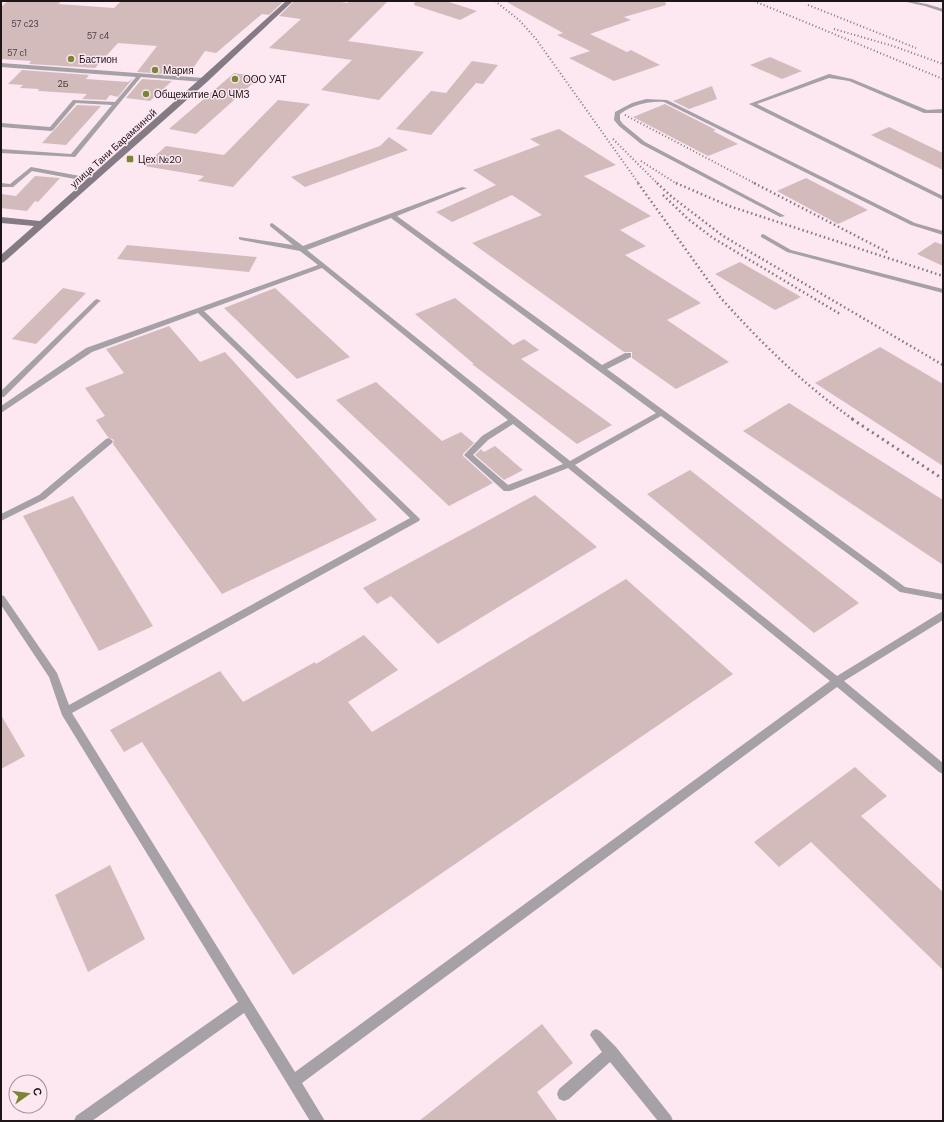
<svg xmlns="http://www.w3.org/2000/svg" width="944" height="1122" viewBox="0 0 944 1122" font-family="'DM Sans',sans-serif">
	<rect width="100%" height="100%" fill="#fde7f1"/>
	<g fill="#d3bbbc">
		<path d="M 8,1 L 62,1 L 58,4 L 114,8 L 121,1 L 284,1 L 269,15 L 262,14 L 216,53 L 205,51 L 189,74 L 181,73 L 179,75 L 137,72 L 157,46 L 118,43 L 95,68 L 29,64 L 31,61 L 1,59 L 1,7 Z"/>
		<path d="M 294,1 L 335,1 L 348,3 L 348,1 L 388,1 L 348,41 L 424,52 L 379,100 L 321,90 L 352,60 L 269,48 L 301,19 L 279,16 Z"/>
		<path d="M 415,1 L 446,1 L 477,11 L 460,20 L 414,5 Z"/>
		<path d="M 505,1 L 665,1 L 666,5 L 624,17 L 631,20 L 590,34 L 627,52 L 631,50 L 660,65 L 614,81 L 569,58 L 590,51 L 557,35 L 563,33 Z"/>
		<path d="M 770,57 L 802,71 L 782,79 L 750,65 Z"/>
		<path d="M 472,61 L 498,65 L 483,84 L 476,83 L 431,135 L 396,129 L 431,91 L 446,93 Z"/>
		<path d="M 22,70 L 89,75 L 86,79 L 128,82 L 133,78 L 118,97 L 110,95 L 106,100 L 82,99 L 87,94 L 38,91 L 39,89 L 20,88 L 23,85 L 8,84 Z"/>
		<path d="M 234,73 L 260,77 L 196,134 L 169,129 Z"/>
		<path d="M 142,79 L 172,81 L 150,101 L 126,98 Z"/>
		<path d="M 712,86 L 717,99 L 689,109 L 673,101 Z"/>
		<path d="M 278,100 L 310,104 L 233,187 L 198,181 L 204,176 L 144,166 L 166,146 L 224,155 Z"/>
		<path d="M 665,104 L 716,130 L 713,131 L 738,144 L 708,156 L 633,117 Z"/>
		<path d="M 77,105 L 101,106 L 66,145 L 42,143 Z"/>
		<path d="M 889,127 L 943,153 L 943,170 L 871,135 Z"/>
		<path d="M 559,129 L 616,165 L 584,176 L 651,216 L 620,230 L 646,246 L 625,255 L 701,303 L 667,320 L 729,362 L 676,389 L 632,358 L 632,352 L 624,352 L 472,243 L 542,215 L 512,195 L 452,222 L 436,212 L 496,185 L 473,170 L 540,145 L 530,139 Z"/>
		<path d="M 389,137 L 408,150 L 305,187 L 291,177 L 380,146 Z"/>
		<path d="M 35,176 L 60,178 L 38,202 L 35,201 L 27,211 L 1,208 L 1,194 L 16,196 Z"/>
		<path d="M 806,178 L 868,210 L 838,224 L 777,191 Z"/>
		<path d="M 935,242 L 943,245 L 943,266 L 917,254 Z"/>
		<path d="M 127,245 L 257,257 L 249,272 L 117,259 Z"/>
		<path d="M 740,262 L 801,297 L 775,310 L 715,274 Z"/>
		<path d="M 63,288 L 86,293 L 36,344 L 12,339 Z"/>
		<path d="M 275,288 L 350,357 L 297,379 L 224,308 Z"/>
		<path d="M 455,298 L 513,345 L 524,339 L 539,350 L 521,359 L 612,425 L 577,444 L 472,364 L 474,364 L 415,314 Z"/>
		<path d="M 169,326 L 200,362 L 225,352 L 377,520 L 222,594 L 113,444 L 114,440 L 108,437 L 96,420 L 105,416 L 85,388 L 124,373 L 106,349 Z"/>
		<path d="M 880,347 L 943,384 L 943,466 L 815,383 Z"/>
		<path d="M 376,382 L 442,441 L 461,432 L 474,443 L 463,454 L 463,456 L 493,483 L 449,506 L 336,400 Z"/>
		<path d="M 789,403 L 943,500 L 943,565 L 743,431 Z"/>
		<path d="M 495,446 L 523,470 L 504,480 L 475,455 L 481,449 L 484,452 Z"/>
		<path d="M 690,470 L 859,603 L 814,633 L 647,494 Z"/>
		<path d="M 535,495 L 597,547 L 438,644 L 391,596 L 377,604 L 363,588 Z"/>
		<path d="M 73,496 L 153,626 L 99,651 L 23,516 Z"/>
		<path d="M 626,579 L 733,674 L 293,975 L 142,742 L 124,752 L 110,730 L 220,671 L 243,702 L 315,662 L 316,664 L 364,635 L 398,670 L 348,702 L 372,732 Z"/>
		<path d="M 1,715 L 25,756 L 1,769 Z"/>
		<path d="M 855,767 L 887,796 L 861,816 L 943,892 L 943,970 L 811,842 L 779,867 L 754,842 Z"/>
		<path d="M 110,865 L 145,939 L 88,972 L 55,895 Z"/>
		<path d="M 542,1024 L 573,1063 L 537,1092 L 558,1121 L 419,1121 Z"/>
	</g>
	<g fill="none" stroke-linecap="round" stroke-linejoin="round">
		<g fill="#a6a0a7" fill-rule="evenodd">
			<path d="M 902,1 C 916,1 929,4 943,9 L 943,12 L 925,6 Z"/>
			<path d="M 1,63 L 204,78 L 207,80 L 204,82 L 141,77 L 75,157 L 1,153 L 1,149 L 71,154 L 112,105 L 76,103 L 53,130 L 51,131 L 1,127 L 1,123 L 50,127 L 73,100 L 115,102 L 136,77 L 1,67 Z"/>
			<path d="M 829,74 L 852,79 L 927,110 L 943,109 L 943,113 L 924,113 L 849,81 L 829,78 L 757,104 L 943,196 L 943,200 L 749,104 Z"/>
			<path d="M 646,99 L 667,100 L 915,223 L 943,231 L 943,235 L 911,225 L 664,102 C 648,101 633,105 620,114 L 620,120 L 623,124 L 645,142 L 785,216 L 780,217 L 641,144 L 619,126 L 614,120 L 615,112 L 632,103 Z"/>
			<path d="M 31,167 L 91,178 L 94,180 L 91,182 L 32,171 L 13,187 L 1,187 L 1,183 L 10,184 Z"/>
			<path d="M 462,187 L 467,188 L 397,216 L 602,365 L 625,353 L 631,353 L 631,357 L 607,369 L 905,587 L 943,594 L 943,600 L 900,592 L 661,416 L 575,465 L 837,676 L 943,611 L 943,620 L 844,681 L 943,763 L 943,774 L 939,772 L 837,687 L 302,1083 L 325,1121 L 310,1121 L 244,1013 L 92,1121 L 74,1121 L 76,1116 L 238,1002 L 62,715 L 49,677 L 1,605 L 1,595 L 4,596 L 57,673 L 69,705 L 410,518 L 198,313 L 92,352 L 1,413 L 1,406 L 86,348 L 318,265 L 300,251 L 241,240 L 239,239 L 239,237 L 293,245 L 270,226 L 270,224 L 272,223 L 303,246 ZM 391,218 L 656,413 L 570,461 L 307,250 ZM 322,268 L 508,420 L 482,436 L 464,455 L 504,491 L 510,491 L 568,468 L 830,681 L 295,1072 L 72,713 L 419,521 L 420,519 L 204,311 ZM 513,424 L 563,464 L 508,485 L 473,455 L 488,440 Z"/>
			<path d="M 763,234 L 791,250 L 943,289 L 943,293 L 787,252 L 761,237 L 761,235 Z"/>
			<path d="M 97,299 L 101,301 L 99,302 L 4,397 L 1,397 L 1,391 L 95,300 Z"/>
			<path d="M 109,438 L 113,441 L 112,443 L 45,499 L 1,521 L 1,514 L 39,495 L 106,439 Z"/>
			<path d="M 596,1029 L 600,1031 L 616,1047 L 671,1116 L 673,1121 L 658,1121 L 610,1062 L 569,1099 L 564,1101 L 559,1099 L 557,1094 L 559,1089 L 602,1052 L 590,1035 L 592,1031 Z"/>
		</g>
		<path fill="#847b85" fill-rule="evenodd" d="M 286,1 L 293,1 L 207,82 L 4,262 L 1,263 L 1,255 L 34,226 L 1,223 L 1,217 L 40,221 L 201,78 Z"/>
		<g stroke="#84767d" stroke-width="2" stroke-dasharray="1 2.5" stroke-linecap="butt">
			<path d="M 495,1 L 519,20 L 536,39 L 639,184"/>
			<path d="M 754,1 L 943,79"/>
			<path d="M 808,5 L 916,48"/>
			<path d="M 834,29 L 893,46 L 943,64"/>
			<path d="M 625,115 L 756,184"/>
			<path d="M 613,139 L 658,184"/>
			<path d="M 641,161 L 677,184"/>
		</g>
		<g stroke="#84767d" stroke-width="2.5" stroke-dasharray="1.5 3" stroke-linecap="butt">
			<path d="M 638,183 L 720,297 C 761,343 804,385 854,420"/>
			<path d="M 657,183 L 672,197 L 723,236 L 943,365"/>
			<path d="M 676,183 L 729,206 L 943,276"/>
			<path d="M 754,183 L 889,253"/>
			<path d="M 663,195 L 688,219 L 713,238 L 840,314"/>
		</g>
		<path stroke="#84767d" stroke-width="3" stroke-dasharray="2 4" stroke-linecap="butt" d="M 852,419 L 943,479"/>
	</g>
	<g fill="#7a8634" stroke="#fde7f1" stroke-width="1.5">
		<circle cx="71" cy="59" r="4"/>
		<circle cx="155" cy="70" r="4"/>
		<circle cx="235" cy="79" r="4"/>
		<circle cx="146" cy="94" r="4"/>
		<rect x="126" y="155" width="8" height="8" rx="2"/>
	</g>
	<g text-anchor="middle" stroke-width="3" stroke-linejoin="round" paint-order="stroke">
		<g font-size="9" fill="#4a3f42">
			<text x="25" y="27">57 с23</text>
			<text x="98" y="39">57 с4</text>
			<text x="17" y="56">57 с1</text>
			<text x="63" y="87">2Б</text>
		</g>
		<g font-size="10" fill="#1d1619" stroke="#fde7f1" text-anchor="start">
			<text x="79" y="63">Бастион</text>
			<text x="163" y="74">Мария</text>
			<text x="243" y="83">ООО УАТ</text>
			<text x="154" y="98">Общежитие АО ЧМЗ</text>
			<text x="138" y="163">Цех №20</text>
		</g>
		<g font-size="10" fill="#1d1619" stroke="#fde7f1">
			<text transform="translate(113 148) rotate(-42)" y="4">улица Тани Барамзиной</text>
		</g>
	</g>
	<rect width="944" height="1122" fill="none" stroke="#1d1619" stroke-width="4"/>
	<g transform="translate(28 1094) rotate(76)"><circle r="19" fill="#fde7f1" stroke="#a3939b"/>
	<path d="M0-3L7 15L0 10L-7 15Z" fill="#7a8634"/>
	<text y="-6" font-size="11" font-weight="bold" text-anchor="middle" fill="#1d1619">С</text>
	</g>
</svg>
